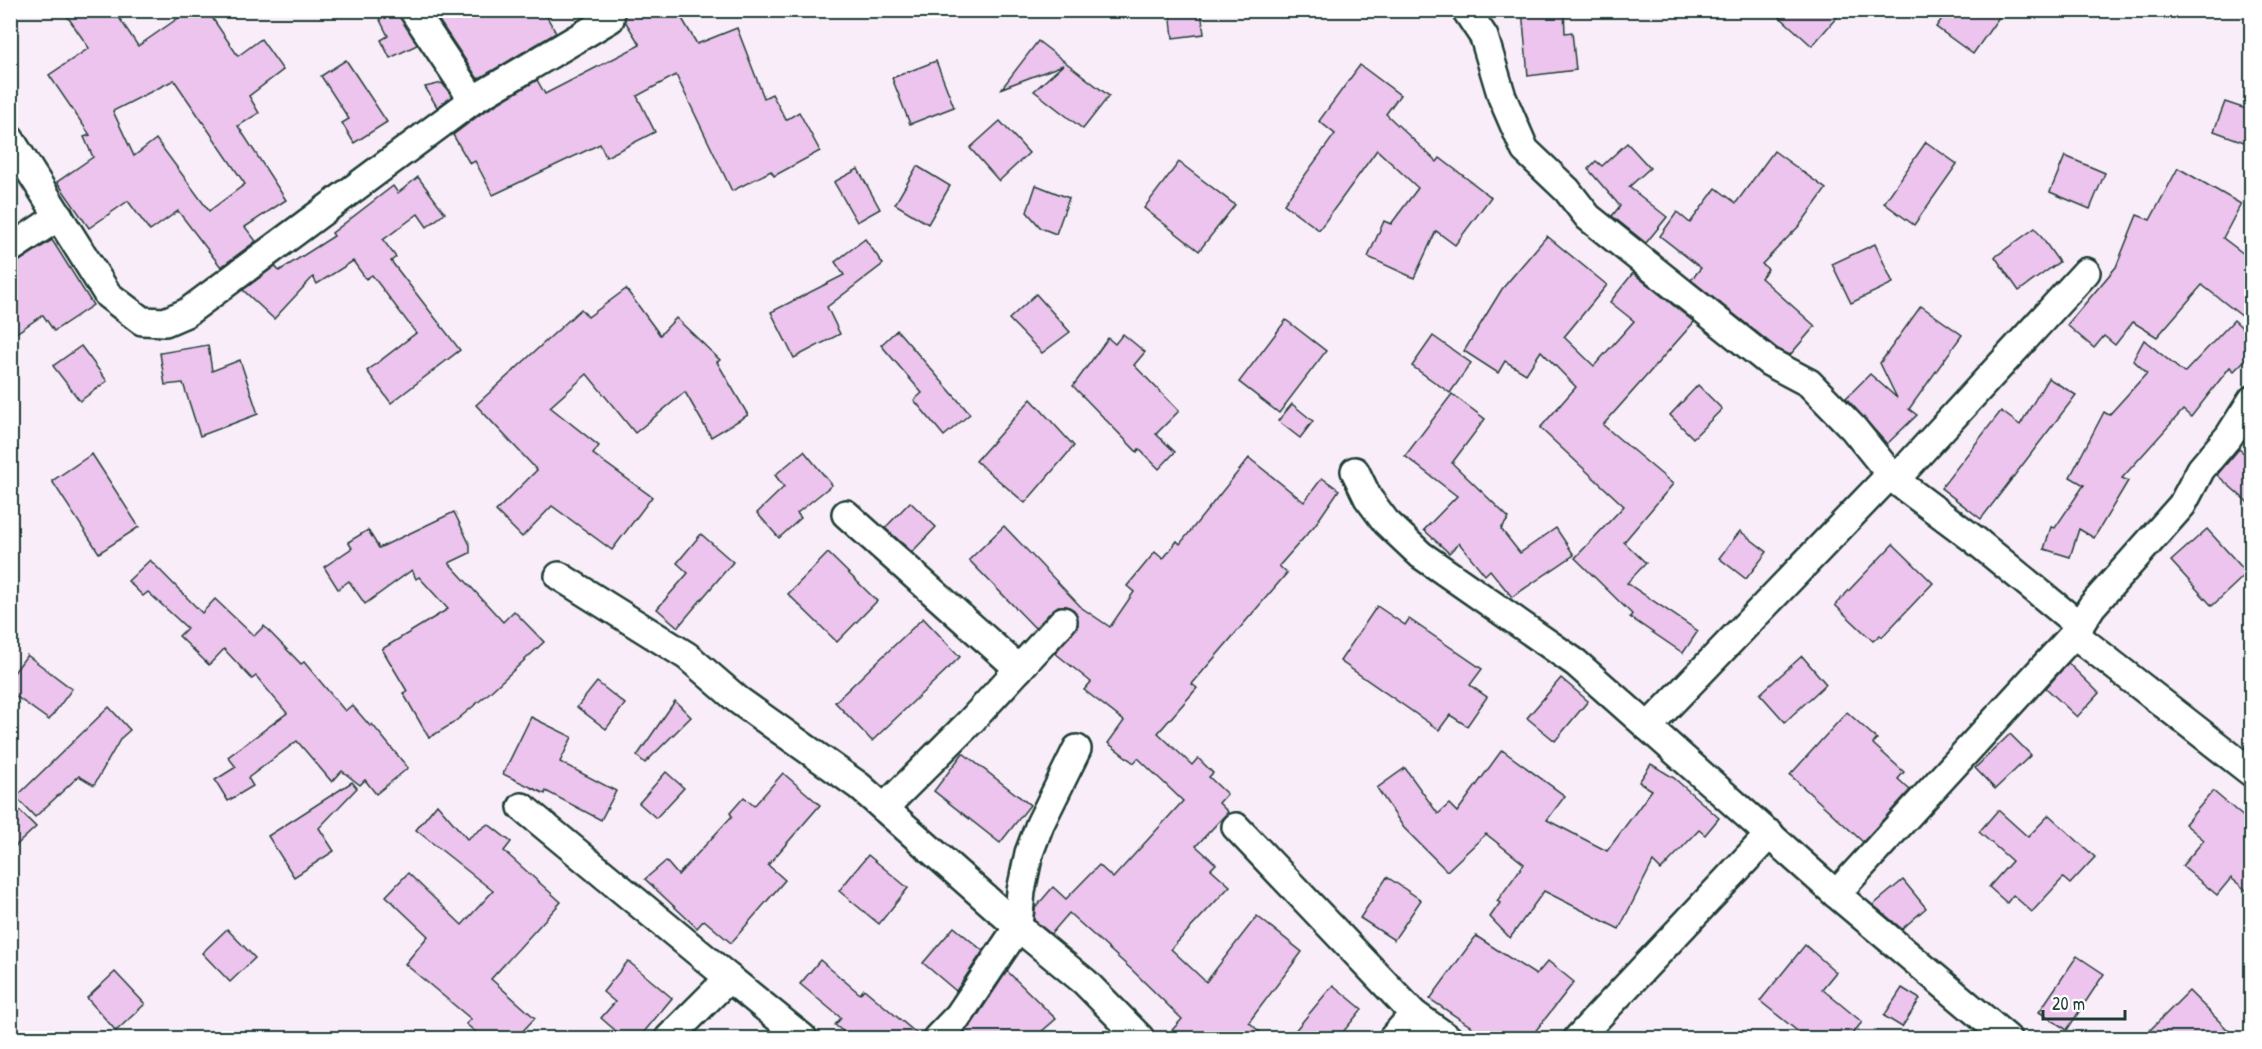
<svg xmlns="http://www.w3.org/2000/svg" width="2262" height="1049" viewBox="0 0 2262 1049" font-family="'Patrick Hand',sans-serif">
	<rect width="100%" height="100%" fill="#f9edfa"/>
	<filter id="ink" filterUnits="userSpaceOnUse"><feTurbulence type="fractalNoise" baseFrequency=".0167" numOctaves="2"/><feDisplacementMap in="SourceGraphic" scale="12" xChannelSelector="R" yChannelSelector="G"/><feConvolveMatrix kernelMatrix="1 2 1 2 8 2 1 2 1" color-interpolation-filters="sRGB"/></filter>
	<g filter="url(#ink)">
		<g fill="#ecc4ed" stroke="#1f3d34" stroke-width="1.5" fill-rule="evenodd">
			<path d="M 63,10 L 114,10 L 138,46 L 190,10 L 207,10 L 238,56 L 261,39 L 283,70 L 249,96 L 259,113 L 238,126 L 286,200 L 245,227 L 256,241 L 221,267 L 178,211 L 150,231 L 128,201 L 89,228 L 57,182 L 93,157 L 84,137 L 90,135 L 49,75 L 89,48 ZM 174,80 L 245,184 L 209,211 L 156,139 L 134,156 L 113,111 Z"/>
			<path d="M 375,10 L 397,10 L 417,45 L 390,58 L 381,40 L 388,36 Z"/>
			<path d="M 432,10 L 543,10 L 556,33 L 478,79 Z"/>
			<path d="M 623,10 L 677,10 L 697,44 L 737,28 L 764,98 L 772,94 L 786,120 L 799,112 L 820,151 L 774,176 L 771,171 L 732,191 L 676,75 L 637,96 L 655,132 L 606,157 L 600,144 L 493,195 L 475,161 L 470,164 L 453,135 L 482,113 L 537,80 L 545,94 L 640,45 L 625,21 Z"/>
			<path d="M 1170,10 L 1201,10 L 1204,34 L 1173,38 Z"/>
			<path d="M 1522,10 L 1564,10 L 1565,33 L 1572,32 L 1576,70 L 1528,76 Z"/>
			<path d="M 1772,10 L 1843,10 L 1812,46 Z"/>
			<path d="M 1948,10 L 2004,10 L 1973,54 L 1936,27 Z"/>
			<path d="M 1038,41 L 1109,96 L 1083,129 L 1034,91 L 1063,65 L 1002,88 Z"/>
			<path d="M 346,60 L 387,122 L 354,143 L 342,123 L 349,119 L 321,76 Z"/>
			<path d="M 936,61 L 954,107 L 910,124 L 892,78 Z"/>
			<path d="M 1360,65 L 1400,95 L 1386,114 L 1437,162 L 1440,158 L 1491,197 L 1455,245 L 1436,231 L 1414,278 L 1368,257 L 1384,221 L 1391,224 L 1418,188 L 1377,150 L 1319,230 L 1284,204 L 1335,134 L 1319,121 Z"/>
			<path d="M 442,83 L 452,96 L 437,107 L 425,87 Z"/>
			<path d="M 2225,102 L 2252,111 L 2252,145 L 2214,131 Z"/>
			<path d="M 1000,121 L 1029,153 L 999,181 L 970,148 Z"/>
			<path d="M 1926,142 L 1957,164 L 1914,225 L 1884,203 Z"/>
			<path d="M 1627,143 L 1650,168 L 1629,187 L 1667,217 L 1646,243 L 1612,216 L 1620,206 L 1588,169 L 1596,161 L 1602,166 Z"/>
			<path d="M 1774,151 L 1826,189 L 1800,225 L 1762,264 L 1768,269 L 1761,278 L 1815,326 L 1790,355 L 1778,349 L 1691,280 L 1701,268 L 1660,236 L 1677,212 L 1690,223 L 1716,188 L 1736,203 Z"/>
			<path d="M 2065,156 L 2105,173 L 2090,209 L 2050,192 Z"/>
			<path d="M 1179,162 L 1235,205 L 1199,251 L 1144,208 Z"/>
			<path d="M 917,166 L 950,186 L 928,224 L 895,204 Z"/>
			<path d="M 2178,168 L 2241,204 L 2223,238 L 2252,260 L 2252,324 L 2202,285 L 2157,337 L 2133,322 L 2115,345 L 2104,336 L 2094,348 L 2067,325 L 2116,267 L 2137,215 L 2150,220 Z"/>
			<path d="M 858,169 L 880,209 L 857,222 L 834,182 Z"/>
			<path d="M 418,177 L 445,213 L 427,227 L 418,214 L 383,240 L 396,257 L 391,261 L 460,350 L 391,403 L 367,371 L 416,333 L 372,275 L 366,279 L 353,261 L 317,284 L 313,277 L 274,319 L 243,290 L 275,266 L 279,271 L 334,236 L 332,233 L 393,186 L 398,193 Z"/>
			<path d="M 1036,185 L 1069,198 L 1056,234 L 1041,228 L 1027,212 Z"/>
			<path d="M 2035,228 L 2059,262 L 2019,291 L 1995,257 Z"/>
			<path d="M 1547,236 L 1607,285 L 1564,337 L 1594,366 L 1634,321 L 1610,302 L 1633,273 L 1694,322 L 1603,425 L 1673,484 L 1624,542 L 1646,563 L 1627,583 L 1698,631 L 1683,653 L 1630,617 L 1632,614 L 1575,558 L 1624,506 L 1540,428 L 1576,387 L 1541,351 L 1526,374 L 1505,361 L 1498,373 L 1464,351 L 1502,289 Z"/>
			<path d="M 865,239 L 883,264 L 827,307 L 840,334 L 794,358 L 771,312 L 844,275 L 835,262 Z"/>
			<path d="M 52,240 L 93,305 L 54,331 L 43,315 L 10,337 L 10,267 Z"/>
			<path d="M 1875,244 L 1893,283 L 1851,303 L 1832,264 Z"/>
			<path d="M 626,289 L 660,335 L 676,318 L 720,360 L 717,362 L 748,415 L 711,437 L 685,392 L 635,433 L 587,374 L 550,407 L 599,446 L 593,454 L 652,497 L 612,550 L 552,506 L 522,537 L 496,511 L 537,470 L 476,405 L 581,309 L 588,317 Z"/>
			<path d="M 1036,294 L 1070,332 L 1042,353 L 1009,319 Z"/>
			<path d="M 1921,306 L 1962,335 L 1909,409 L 1917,415 L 1887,444 L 1846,398 L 1870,374 L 1897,398 L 1880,363 Z"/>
			<path d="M 1286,320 L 1326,351 L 1279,413 L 1239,382 Z"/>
			<path d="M 2234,320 L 2252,337 L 2252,353 L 2234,371 L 2230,367 L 2191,417 L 2183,410 L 2122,478 L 2128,481 L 2094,538 L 2079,529 L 2070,557 L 2044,549 L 2051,527 L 2055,528 L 2084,485 L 2070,477 L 2104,412 L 2109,415 L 2147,373 L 2133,360 L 2144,340 L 2184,373 Z"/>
			<path d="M 897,330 L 970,414 L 944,436 L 914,400 L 922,393 L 881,345 Z"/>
			<path d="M 1123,334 L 1145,352 L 1134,365 L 1179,411 L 1156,434 L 1175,452 L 1159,469 L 1139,449 L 1137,452 L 1073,386 L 1108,338 L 1115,344 Z"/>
			<path d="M 1433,336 L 1471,363 L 1450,393 L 1412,366 Z"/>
			<path d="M 208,345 L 212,371 L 240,360 L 258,414 L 200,436 L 183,383 L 165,385 L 160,353 Z"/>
			<path d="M 81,346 L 107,381 L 80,401 L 53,366 Z"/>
			<path d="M 2048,378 L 2076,395 L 1981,519 L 1941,488 L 2001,411 L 2020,425 Z"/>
			<path d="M 1698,385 L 1722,409 L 1693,438 L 1670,415 Z"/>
			<path d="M 1452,394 L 1485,419 L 1452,463 L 1509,518 L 1501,529 L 1520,553 L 1556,528 L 1574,555 L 1512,597 L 1490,570 L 1485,575 L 1459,543 L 1449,553 L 1424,530 L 1457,496 L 1405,456 Z"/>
			<path d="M 1031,399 L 1074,446 L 1025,503 L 976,461 Z"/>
			<path d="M 1292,404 L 1313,421 L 1300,438 L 1278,421 Z"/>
			<path d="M 2239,449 L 2252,460 L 2252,506 L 2217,475 Z"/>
			<path d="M 804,451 L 832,485 L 797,513 L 801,518 L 779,538 L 757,513 L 784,487 L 775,475 Z"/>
			<path d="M 92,454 L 139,527 L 99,553 L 52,481 Z"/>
			<path d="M 1249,458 L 1304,502 L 1322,478 L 1339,490 L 1315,525 L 1279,566 L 1287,573 L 1192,684 L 1197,688 L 1158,733 L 1192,765 L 1198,758 L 1213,773 L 1209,777 L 1227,794 L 1219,803 L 1228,812 L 1196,846 L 1216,864 L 1211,869 L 1230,886 L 1171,949 L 1206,982 L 1257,916 L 1302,952 L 1249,1022 L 1266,1038 L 1165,1038 L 1182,1019 L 1131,969 L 1069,913 L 1051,934 L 1034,920 L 1035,908 L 1053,887 L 1066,899 L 1099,865 L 1113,878 L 1183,801 L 1138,758 L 1134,763 L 1108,743 L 1124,721 L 1084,690 L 1091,682 L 1055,653 L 1078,625 L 1074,610 L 1067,606 L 1058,606 L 1035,628 L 969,560 L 1004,526 L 1082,608 L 1110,627 L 1134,592 L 1127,586 L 1155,552 L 1163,559 L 1177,541 L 1180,544 Z"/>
			<path d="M 910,502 L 936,527 L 912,552 L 885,528 Z"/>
			<path d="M 454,512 L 470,545 L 470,553 L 449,563 L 503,622 L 514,611 L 544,642 L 488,694 L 452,724 L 429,738 L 403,693 L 407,691 L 382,649 L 448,609 L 419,577 L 416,579 L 412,570 L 365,604 L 349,581 L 338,589 L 324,567 L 352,548 L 348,542 L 368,530 L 379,548 Z"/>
			<path d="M 2207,529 L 2247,573 L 2212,606 L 2171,561 Z"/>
			<path d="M 1740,531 L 1767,552 L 1746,579 L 1719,558 Z"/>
			<path d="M 701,534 L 733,562 L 678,627 L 657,609 L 688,573 L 677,563 Z"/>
			<path d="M 1893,544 L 1933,583 L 1882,637 L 1880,635 L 1873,641 L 1835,605 Z"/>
			<path d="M 828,553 L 877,601 L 837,642 L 788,594 Z"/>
			<path d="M 150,560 L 202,613 L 215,599 L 254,636 L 264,626 L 301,664 L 304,662 L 345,711 L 352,705 L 370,726 L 372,724 L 408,768 L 376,794 L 365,780 L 360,785 L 342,771 L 332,782 L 297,741 L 248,778 L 253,786 L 228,801 L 215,780 L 236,767 L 228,757 L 287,713 L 256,676 L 252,679 L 224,649 L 209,665 L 179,636 L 187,628 L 148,592 L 143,596 L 128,581 Z"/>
			<path d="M 1377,606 L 1405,625 L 1409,619 L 1482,669 L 1470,685 L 1487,697 L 1467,726 L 1450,715 L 1439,730 L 1340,661 Z"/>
			<path d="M 923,618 L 960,657 L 872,741 L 835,702 Z"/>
			<path d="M 27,655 L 72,689 L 49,720 L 10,692 L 10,678 Z"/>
			<path d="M 1802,656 L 1826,684 L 1785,722 L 1760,694 Z"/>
			<path d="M 2068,663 L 2099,693 L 2077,717 L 2046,688 Z"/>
			<path d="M 1561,678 L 1588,701 L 1555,741 L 1527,718 Z"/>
			<path d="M 597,682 L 625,704 L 606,729 L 577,707 Z"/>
			<path d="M 675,701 L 691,717 L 645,763 L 637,756 Z"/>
			<path d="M 109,707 L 130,730 L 121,738 L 94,785 L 79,776 L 35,817 L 16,797 Z"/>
			<path d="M 1847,712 L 1877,739 L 1873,744 L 1904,772 L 1898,779 L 1910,790 L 1863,842 L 1790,775 Z"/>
			<path d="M 531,717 L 572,737 L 560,762 L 616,791 L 601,820 L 546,791 L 545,794 L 503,774 Z"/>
			<path d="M 2010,734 L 2031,755 L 1995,789 L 1975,768 Z"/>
			<path d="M 1502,750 L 1565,796 L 1547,820 L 1607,851 L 1652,790 L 1639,782 L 1651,764 L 1674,778 L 1719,818 L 1705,835 L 1699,830 L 1661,870 L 1653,862 L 1619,929 L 1544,891 L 1510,938 L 1490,917 L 1500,903 L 1497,901 L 1524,864 L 1486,834 L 1447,871 L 1404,828 L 1377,788 L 1405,768 L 1438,814 L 1449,804 L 1457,812 Z"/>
			<path d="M 963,753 L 1030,805 L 1000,843 L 934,791 Z"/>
			<path d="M 666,772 L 684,788 L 656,818 L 639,803 Z"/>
			<path d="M 783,773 L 820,805 L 768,865 L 785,880 L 731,943 L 704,920 L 697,928 L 645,879 L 666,861 L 678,875 L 732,816 L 730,813 L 744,797 L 754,806 Z"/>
			<path d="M 352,782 L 357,788 L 319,828 L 334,851 L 294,877 L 268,836 Z"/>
			<path d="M 2213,791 L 2252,824 L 2252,895 L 2231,878 L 2217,895 L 2182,866 L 2204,840 L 2185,824 Z"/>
			<path d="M 10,801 L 36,827 L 10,851 Z"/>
			<path d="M 437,804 L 467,839 L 488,824 L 511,842 L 504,851 L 561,902 L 491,979 L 535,1018 L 516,1038 L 483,1038 L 466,1024 L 471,1019 L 405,964 L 428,936 L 386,896 L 408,873 L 462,925 L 493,891 L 416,830 Z"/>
			<path d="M 1998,810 L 2028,837 L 2049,815 L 2095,857 L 2070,884 L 2063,878 L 2032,912 L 2013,895 L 2007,903 L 1989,887 L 2012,861 L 1979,832 Z"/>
			<path d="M 868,855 L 908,888 L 879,924 L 839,891 Z"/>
			<path d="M 1387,877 L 1421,900 L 1394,940 L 1360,918 Z"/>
			<path d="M 1903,880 L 1926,908 L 1902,929 L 1873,905 Z"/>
			<path d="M 954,927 L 983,951 L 956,991 L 923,963 Z"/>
			<path d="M 227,929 L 255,958 L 230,982 L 202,953 Z"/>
			<path d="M 1476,936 L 1536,975 L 1548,961 L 1574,982 L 1530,1038 L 1488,1038 L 1430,999 Z"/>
			<path d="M 1805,945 L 1836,972 L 1822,989 L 1862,1022 L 1849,1038 L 1806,1038 L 1760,1001 Z"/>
			<path d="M 2077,956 L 2104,974 L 2067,1030 L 2039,1012 Z"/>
			<path d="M 820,960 L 860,994 L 864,989 L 922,1038 L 851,1038 L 835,1025 L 841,1018 L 800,984 Z"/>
			<path d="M 628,961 L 672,998 L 639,1038 L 624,1038 L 601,1018 L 615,1002 L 603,992 Z"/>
			<path d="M 1007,971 L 1056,1019 L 1034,1038 L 958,1038 L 972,1024 Z"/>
			<path d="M 115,972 L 145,1004 L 116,1031 L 87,998 Z"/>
			<path d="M 1333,985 L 1362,1009 L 1338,1038 L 1289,1038 Z"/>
			<path d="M 1902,988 L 1920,999 L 1902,1027 L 1884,1016 Z"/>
			<path d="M 2189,991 L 2236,1038 L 2142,1038 Z"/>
		</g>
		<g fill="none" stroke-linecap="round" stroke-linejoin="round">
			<g stroke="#1f3d34" stroke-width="32">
				<g id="minor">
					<path d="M 413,10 L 473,100"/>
					<path d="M 1466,10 L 1484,37 L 1502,97 L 1525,150 L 1567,190 L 1588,217 L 1769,362 L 1809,383 L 1853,428 L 1895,480 L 1975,540 L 2080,626"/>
					<path d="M 10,139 L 108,295 L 142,321 L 165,322 L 186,313 L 473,100 L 610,19"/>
					<path d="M 10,249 L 59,216"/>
					<path d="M 1355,471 L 1368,498 L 1386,522 L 1421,555 L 1576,663 L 1836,894 L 2007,1038"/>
					<path d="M 1895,480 L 2086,272"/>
					<path d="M 846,514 L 1019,669"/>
					<path d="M 559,576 L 687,656 L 738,700 L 859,786 L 1018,927 L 1085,982 L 1140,1038"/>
					<path d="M 2074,634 L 2252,773"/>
					<path d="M 1648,727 L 1890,475"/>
					<path d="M 522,807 L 729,978"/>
					<path d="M 884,808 L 971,721 L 1063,621"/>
					<path d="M 1236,827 L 1414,1014"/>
					<path d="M 1836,894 L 2074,634 L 2092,606 L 2182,505 L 2201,469 L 2229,436 L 2252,400"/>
					<path d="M 669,1038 L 729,978 L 803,1038"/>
					<path d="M 937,1038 L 959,1015 L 1018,927 L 1021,891 L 1029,853 L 1040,824 L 1077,749"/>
					<path d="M 1393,1038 L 1414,1014 L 1448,1038"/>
					<path d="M 1578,1038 L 1770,834"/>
				</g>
			</g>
			<use href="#minor" stroke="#fff" stroke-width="27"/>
		</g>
	</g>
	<rect width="2262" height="1049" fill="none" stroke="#fff" stroke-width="36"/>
	<rect x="18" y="18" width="2226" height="1013" fill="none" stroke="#1f3d34" stroke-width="2" filter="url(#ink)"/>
	<path d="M2043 1010v9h82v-9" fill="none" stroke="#1f3d34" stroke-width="3"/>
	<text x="2052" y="1010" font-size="18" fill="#1f3d34" stroke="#ffffff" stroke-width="4.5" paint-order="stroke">20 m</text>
</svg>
